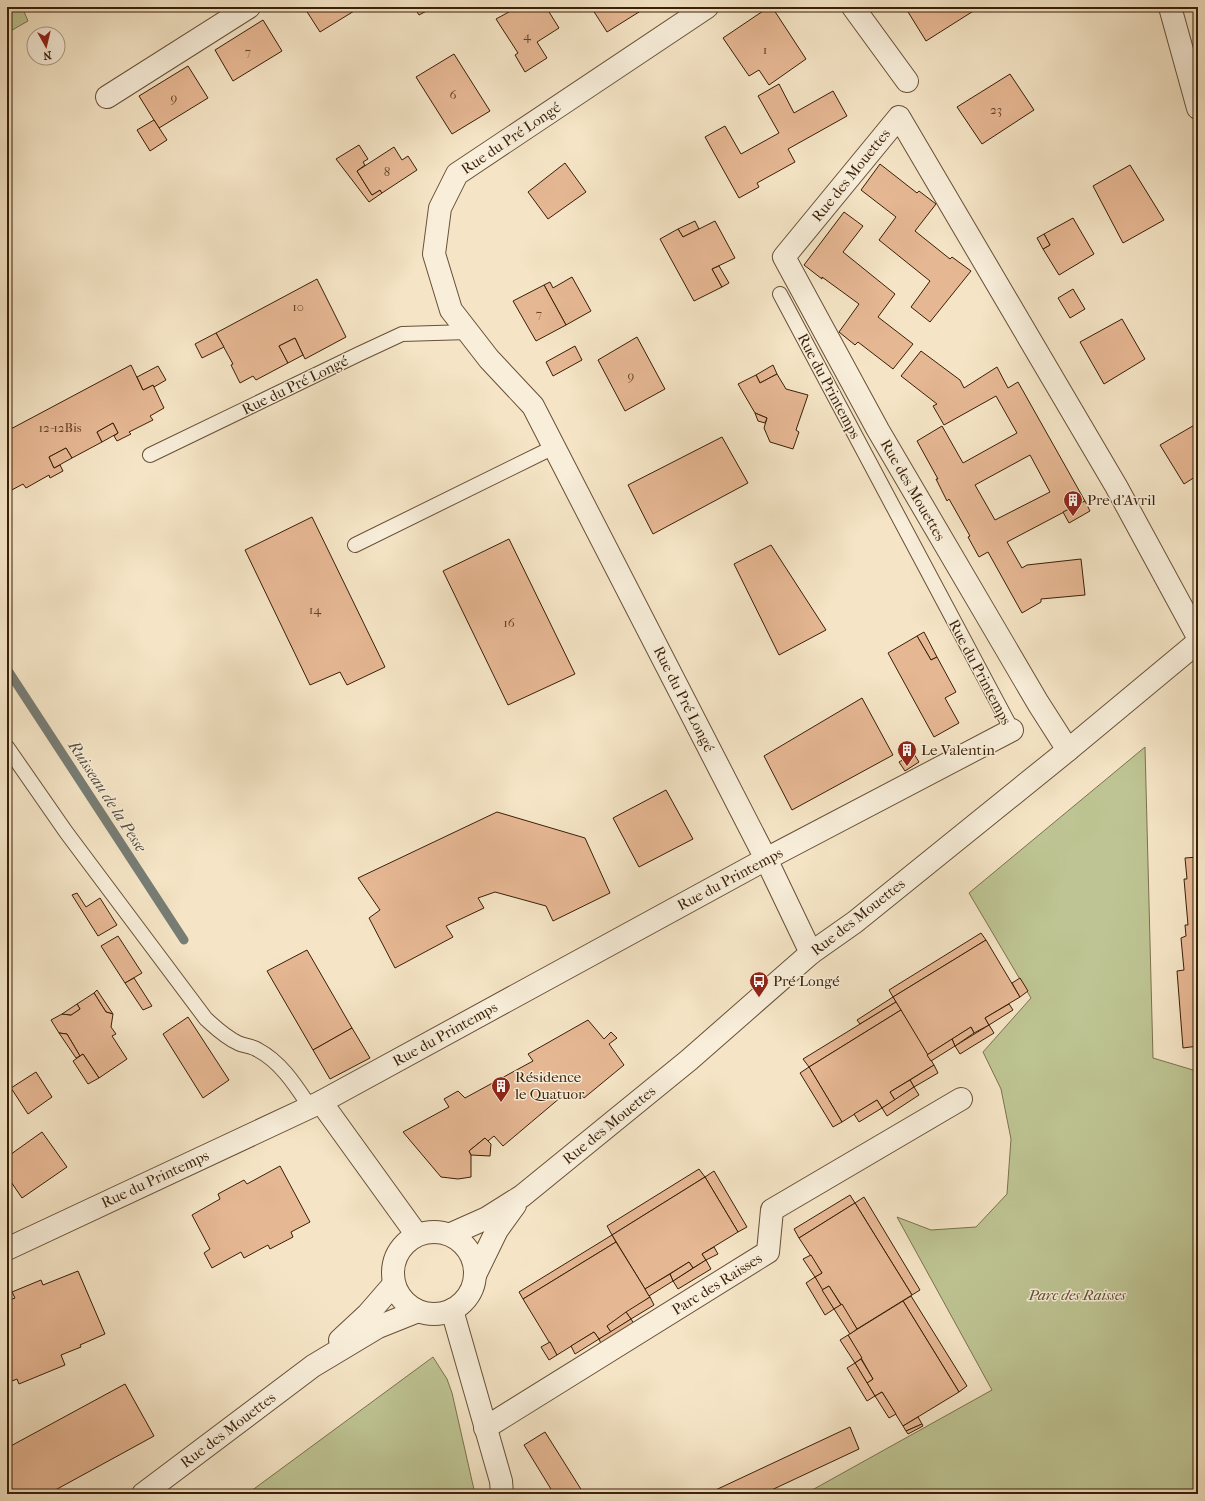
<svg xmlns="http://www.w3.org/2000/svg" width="1205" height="1501" viewBox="0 0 1205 1501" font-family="'IM FELL French Canon',serif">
	<rect width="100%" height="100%" fill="#f5e5c6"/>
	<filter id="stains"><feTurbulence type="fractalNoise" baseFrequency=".005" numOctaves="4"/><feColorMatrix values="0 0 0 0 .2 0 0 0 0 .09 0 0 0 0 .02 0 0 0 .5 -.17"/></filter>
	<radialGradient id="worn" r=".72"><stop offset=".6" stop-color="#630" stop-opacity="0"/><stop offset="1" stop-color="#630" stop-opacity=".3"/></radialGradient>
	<g fill="#bec493" stroke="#7c724d">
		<path d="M 7,7 L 22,7 L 28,21 L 7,33 Z"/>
		<path d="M 1145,747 L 1153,1058 L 1193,1070 L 1198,1069 L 1198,1494 L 805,1494 L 992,1390 L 897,1217 L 931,1230 L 976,1227 L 1007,1194 L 1011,1139 L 1001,1089 L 983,1052 L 1031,998 L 969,893 Z"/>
		<path d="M 433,1357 L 447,1379 L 452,1393 L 475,1494 L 247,1494 Z"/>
	</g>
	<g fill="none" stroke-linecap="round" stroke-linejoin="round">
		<path stroke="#777d75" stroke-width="9" d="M 7,669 L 184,940"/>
	</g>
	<g fill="#e6b793" stroke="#391f07" fill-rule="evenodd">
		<path d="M 304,7 L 358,7 L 359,8 L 320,32 Z"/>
		<path d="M 414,7 L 434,7 L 419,15 Z"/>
		<path d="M 518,7 L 546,7 L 559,28 L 537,42 L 547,58 L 525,72 L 515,55 L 518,53 L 496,19 Z"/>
		<path d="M 591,7 L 647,7 L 607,32 Z"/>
		<path d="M 769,7 L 772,7 L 806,59 L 769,85 L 759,70 L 749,76 L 723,38 Z"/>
		<path d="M 905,7 L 973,7 L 975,10 L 926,41 Z"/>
		<path d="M 263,20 L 282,51 L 233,81 L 215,50 Z"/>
		<path d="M 454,54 L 490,111 L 452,134 L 416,77 Z"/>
		<path d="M 188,66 L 208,98 L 159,128 L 139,96 Z"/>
		<path d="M 1010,74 L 1034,110 L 982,144 L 957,107 Z"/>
		<path d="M 779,84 L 794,113 L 833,91 L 847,116 L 788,149 L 795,162 L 757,183 L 759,187 L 739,198 L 705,137 L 725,126 L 741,154 L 779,133 L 758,96 Z"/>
		<path d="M 154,120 L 167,140 L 150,151 L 137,130 Z"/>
		<path d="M 359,145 L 368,159 L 363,162 L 365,165 L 357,171 L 372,195 L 380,190 L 382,193 L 369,202 L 336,159 Z"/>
		<path d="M 394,147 L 402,160 L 408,156 L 417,170 L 382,193 L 380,190 L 372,195 L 357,171 Z"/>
		<path d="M 565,163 L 586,192 L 548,219 L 528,192 Z"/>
		<path d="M 880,164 L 917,193 L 919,191 L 936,204 L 915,231 L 950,259 L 952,257 L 971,271 L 930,322 L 911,307 L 930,281 L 879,240 L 896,217 L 861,190 Z"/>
		<path d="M 1130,165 L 1164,220 L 1123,243 L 1093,186 Z"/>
		<path d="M 844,212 L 863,226 L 843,252 L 895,294 L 878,317 L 913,344 L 893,369 L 858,342 L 855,345 L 839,332 L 859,304 L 822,277 L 822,279 L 804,265 Z"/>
		<path d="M 1073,218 L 1094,254 L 1059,275 L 1043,249 L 1050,245 L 1044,234 Z"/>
		<path d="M 695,221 L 699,229 L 683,237 L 678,229 Z"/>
		<path d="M 715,221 L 735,258 L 712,269 L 722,287 L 694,301 L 660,239 L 678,229 L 683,237 Z"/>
		<path d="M 1044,234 L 1050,245 L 1043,249 L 1037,238 Z"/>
		<path d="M 719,266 L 729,283 L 722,287 L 712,269 Z"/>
		<path d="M 572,277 L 591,311 L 566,325 L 544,285 L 550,282 L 553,288 Z"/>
		<path d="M 317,279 L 346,337 L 305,359 L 295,338 L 279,346 L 288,363 L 256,380 L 253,376 L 240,383 L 231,365 L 233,364 L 216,333 Z"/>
		<path d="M 544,285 L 566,325 L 536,341 L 513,301 Z"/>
		<path d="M 1073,289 L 1085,309 L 1070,318 L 1058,298 Z"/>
		<path d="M 1122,319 L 1145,359 L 1104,384 L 1080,342 Z"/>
		<path d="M 216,333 L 224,347 L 202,358 L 195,344 Z"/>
		<path d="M 637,337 L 665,389 L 625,411 L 598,360 Z"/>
		<path d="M 295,338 L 303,355 L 288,363 L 279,346 Z"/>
		<path d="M 575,346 L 582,360 L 553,376 L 546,362 Z"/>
		<path d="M 921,351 L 960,380 L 964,388 L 997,367 L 1008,388 L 1018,382 L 1085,501 L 1007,542 L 1022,568 L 1027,565 L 1081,559 L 1085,595 L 1041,599 L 1041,602 L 1022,613 L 988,552 L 979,557 L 968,537 L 970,536 L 949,499 L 947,501 L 936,479 L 938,479 L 917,441 L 942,426 L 963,463 L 1017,433 L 996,396 L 944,425 L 933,406 L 937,404 L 901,376 ZM 1030,455 L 1050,492 L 995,520 L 975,485 Z"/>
		<path d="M 131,365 L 143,390 L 153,385 L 164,408 L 150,416 L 153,420 L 129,432 L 131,434 L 117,441 L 114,436 L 118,433 L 113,423 L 97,432 L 102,442 L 72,458 L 66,448 L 49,457 L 54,468 L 60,465 L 63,471 L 50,478 L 49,475 L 26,488 L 23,484 L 8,492 L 7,489 L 7,431 Z"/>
		<path d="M 773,365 L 777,374 L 760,383 L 756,375 Z"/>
		<path d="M 158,366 L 166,380 L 154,387 L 153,385 L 143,390 L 137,377 Z"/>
		<path d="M 777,374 L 786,389 L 808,395 L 796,430 L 799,432 L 793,449 L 770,442 L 764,428 L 767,418 L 755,413 L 738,384 L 756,375 L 760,383 Z"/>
		<path d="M 755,413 L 767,418 L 765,423 L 758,421 Z"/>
		<path d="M 113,423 L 118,433 L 102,442 L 97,432 Z"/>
		<path d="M 1198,423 L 1198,475 L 1184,484 L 1160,445 Z"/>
		<path d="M 722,437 L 748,483 L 653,534 L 628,485 Z"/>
		<path d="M 66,448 L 72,458 L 54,468 L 49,457 Z"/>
		<path d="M 1085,501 L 1090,511 L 1069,523 L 1063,512 Z"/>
		<path d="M 312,517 L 385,667 L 347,685 L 340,672 L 310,685 L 245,550 Z"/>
		<path d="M 509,539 L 575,674 L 508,705 L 443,571 Z"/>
		<path d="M 771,545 L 826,630 L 779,655 L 734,564 Z"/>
		<path d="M 924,632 L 937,657 L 931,660 L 917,636 Z"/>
		<path d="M 917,636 L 931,660 L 937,657 L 956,692 L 945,698 L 959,723 L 934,737 L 888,653 Z"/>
		<path d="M 862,698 L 893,755 L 792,810 L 764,756 Z"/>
		<path d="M 914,754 L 919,762 L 905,771 L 899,762 Z"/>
		<path d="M 666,790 L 693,839 L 639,867 L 613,818 Z"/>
		<path d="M 497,812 L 585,838 L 610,893 L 553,921 L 546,906 L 495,892 L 478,898 L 484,908 L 446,926 L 453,937 L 395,968 L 369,918 L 380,910 L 358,878 Z"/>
		<path d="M 1198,857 L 1198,1046 L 1183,1048 L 1177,971 L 1184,970 L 1181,938 L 1186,936 L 1185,925 L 1188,925 L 1184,879 L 1187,879 L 1185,858 Z"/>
		<path d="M 77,893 L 86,907 L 100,898 L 117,925 L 98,936 L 72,895 Z"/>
		<path d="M 981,933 L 986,940 L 893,997 L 889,990 Z"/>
		<path d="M 118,936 L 142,973 L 125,983 L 101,946 Z"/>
		<path d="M 986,940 L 1020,997 L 985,1018 L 989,1025 L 974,1033 L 971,1027 L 927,1055 L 893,997 Z"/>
		<path d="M 307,950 L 352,1028 L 313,1050 L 267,971 Z"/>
		<path d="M 134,978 L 152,1006 L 143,1010 L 125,983 Z"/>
		<path d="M 1020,978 L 1028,991 L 1020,997 L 1012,983 Z"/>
		<path d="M 97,990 L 113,1014 L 106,1012 L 94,993 Z"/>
		<path d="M 94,993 L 106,1012 L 113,1014 L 111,1027 L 116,1034 L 112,1036 L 127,1059 L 99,1078 L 83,1054 L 80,1056 L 67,1034 L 59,1033 L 51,1020 L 62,1014 L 71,1015 L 80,1009 L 77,1004 Z"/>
		<path d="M 893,997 L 896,1002 L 860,1024 L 857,1020 Z"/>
		<path d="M 896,1002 L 901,1010 L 809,1067 L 803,1059 Z"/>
		<path d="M 77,1004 L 80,1009 L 71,1015 L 62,1014 Z"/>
		<path d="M 1009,1004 L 1013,1010 L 989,1025 L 985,1018 Z"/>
		<path d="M 901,1010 L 934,1065 L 890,1092 L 895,1100 L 882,1108 L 877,1100 L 842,1122 L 809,1067 Z"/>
		<path d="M 188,1017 L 229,1080 L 203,1098 L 163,1034 Z"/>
		<path d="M 588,1020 L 604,1039 L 611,1032 L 617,1038 L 609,1044 L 624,1065 L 584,1098 L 577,1092 L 572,1096 L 567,1092 L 503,1146 L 494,1136 L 488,1141 L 485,1138 L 469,1151 L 471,1155 L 471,1177 L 458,1179 L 441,1177 L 403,1132 L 449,1107 L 444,1099 L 458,1091 L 465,1098 L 533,1061 L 528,1054 Z"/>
		<path d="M 989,1025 L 994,1033 L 960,1054 L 955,1046 Z"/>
		<path d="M 971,1027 L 974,1033 L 955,1046 L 952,1039 Z"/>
		<path d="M 352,1028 L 370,1058 L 330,1079 L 313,1050 Z"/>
		<path d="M 59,1033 L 67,1034 L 80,1056 L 76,1058 Z"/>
		<path d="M 952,1039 L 955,1046 L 931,1061 L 927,1055 Z"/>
		<path d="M 83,1054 L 99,1078 L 88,1084 L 73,1061 Z"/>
		<path d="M 934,1065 L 938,1073 L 914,1087 L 910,1080 Z"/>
		<path d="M 809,1067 L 842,1122 L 833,1127 L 800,1073 Z"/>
		<path d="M 36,1072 L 52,1097 L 28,1114 L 11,1088 Z"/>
		<path d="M 910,1080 L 914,1087 L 895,1100 L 890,1092 Z"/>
		<path d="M 914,1087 L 919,1095 L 887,1116 L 882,1108 Z"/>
		<path d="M 877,1100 L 882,1108 L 859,1122 L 854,1114 Z"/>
		<path d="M 42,1132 L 67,1167 L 22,1198 L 7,1176 L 7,1157 Z"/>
		<path d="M 485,1138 L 491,1144 L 490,1156 L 471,1155 L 469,1151 Z"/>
		<path d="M 280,1166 L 310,1222 L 291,1232 L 293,1237 L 270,1249 L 268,1245 L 244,1258 L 241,1252 L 212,1268 L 204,1253 L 210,1249 L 192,1215 L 220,1199 L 218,1194 L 244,1180 L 247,1184 Z"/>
		<path d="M 699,1169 L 705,1177 L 612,1235 L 607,1226 Z"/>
		<path d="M 714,1171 L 747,1227 L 738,1232 L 705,1177 Z"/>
		<path d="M 705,1177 L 738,1232 L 702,1254 L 706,1260 L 693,1268 L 689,1262 L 645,1289 L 612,1235 Z"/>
		<path d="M 850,1195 L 855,1203 L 799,1238 L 794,1229 Z"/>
		<path d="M 864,1197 L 920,1290 L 912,1295 L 855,1203 Z"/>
		<path d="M 855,1203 L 912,1295 L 857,1329 L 829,1286 L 822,1290 L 815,1277 L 822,1273 L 799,1238 Z"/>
		<path d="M 612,1235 L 616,1242 L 523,1299 L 519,1292 Z"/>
		<path d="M 616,1242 L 650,1297 L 607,1326 L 611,1332 L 599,1339 L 594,1332 L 557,1355 L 523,1299 Z"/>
		<path d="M 714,1247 L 718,1254 L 706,1260 L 702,1254 Z"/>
		<path d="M 811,1255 L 822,1273 L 815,1277 L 803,1259 Z"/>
		<path d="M 706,1260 L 711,1269 L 678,1289 L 673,1281 Z"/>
		<path d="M 689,1262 L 693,1268 L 673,1281 L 670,1274 Z"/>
		<path d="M 78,1271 L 105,1334 L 80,1345 L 81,1347 L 61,1355 L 65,1365 L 19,1384 L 17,1379 L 7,1383 L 7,1301 L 15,1298 L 12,1292 L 41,1280 L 43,1285 Z"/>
		<path d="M 670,1274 L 673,1281 L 649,1296 L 645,1289 Z"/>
		<path d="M 815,1277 L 834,1309 L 825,1315 L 806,1283 Z"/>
		<path d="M 829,1286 L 841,1305 L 834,1309 L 822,1290 Z"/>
		<path d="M 911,1296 L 967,1386 L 959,1392 L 903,1301 Z"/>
		<path d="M 650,1297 L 654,1305 L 631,1319 L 626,1312 Z"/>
		<path d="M 903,1301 L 959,1392 L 903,1426 L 882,1392 L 875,1396 L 867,1383 L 873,1379 L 848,1335 Z"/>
		<path d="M 842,1304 L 857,1329 L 850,1334 L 834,1309 Z"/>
		<path d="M 626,1312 L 631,1319 L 611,1332 L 607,1326 Z"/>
		<path d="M 631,1319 L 636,1327 L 603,1348 L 599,1339 Z"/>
		<path d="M 594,1332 L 599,1339 L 575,1354 L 571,1346 Z"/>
		<path d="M 848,1335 L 862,1358 L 855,1363 L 840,1340 Z"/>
		<path d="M 550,1342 L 557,1355 L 549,1360 L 541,1347 Z"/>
		<path d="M 861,1359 L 873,1379 L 867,1383 L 855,1363 Z"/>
		<path d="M 855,1363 L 875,1396 L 867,1401 L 847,1368 Z"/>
		<path d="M 125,1384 L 154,1436 L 48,1494 L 7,1494 L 7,1448 Z"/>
		<path d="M 882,1392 L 896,1414 L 889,1418 L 875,1396 Z"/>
		<path d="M 918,1417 L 922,1424 L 906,1431 L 903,1426 Z"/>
		<path d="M 922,1424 L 923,1426 L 908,1434 L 906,1431 Z"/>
		<path d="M 850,1427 L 859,1449 L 763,1494 L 707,1494 Z"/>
		<path d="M 545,1432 L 584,1494 L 554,1494 L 524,1445 Z"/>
	</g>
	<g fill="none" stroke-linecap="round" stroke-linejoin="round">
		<g stroke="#685037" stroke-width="16">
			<g id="service">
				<path d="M 780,294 L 1012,730"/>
				<path d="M 150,455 L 359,354 L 402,334 L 468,332"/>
				<path d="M 355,545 L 554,447"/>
				<path d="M 7,747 L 66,832 L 206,1019 C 216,1028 225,1037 238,1043 C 244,1046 252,1046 258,1050 C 281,1062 296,1086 310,1107"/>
			</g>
		</g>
		<g stroke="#685037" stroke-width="24">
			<g id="minor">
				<path d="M 707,7 L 457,174 L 440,208 L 434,254 L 451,310 L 489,359 L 533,406 L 766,859 L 811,953"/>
				<path d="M 853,7 L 907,81"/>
				<path d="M 1170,7 L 1198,108"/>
				<path d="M 107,97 L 249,7"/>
				<path d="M 1068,750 L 1038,703 L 878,430 L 784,257 L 899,117 L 1116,486 L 1198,637"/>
				<path d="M 321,1102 L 417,1235"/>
				<circle cx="434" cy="1273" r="41"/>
				<path d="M 451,1234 L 487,1218 L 522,1196 L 689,1060 L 811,953 L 855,922 L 1068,750 L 1198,642"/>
				<path d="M 7,1249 L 321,1102 L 766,859 L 1012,730"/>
				<path d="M 476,1273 L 497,1230 L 515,1205"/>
				<path d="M 452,1310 L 501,1481 L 502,1494"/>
				<path d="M 340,1340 L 368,1314 L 394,1284"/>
				<path d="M 485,1428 L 768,1252 L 772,1210 L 961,1099"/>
				<path d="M 143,1494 L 313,1366 L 378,1327 L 418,1311"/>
			</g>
		</g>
		<use href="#service" stroke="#f8eeda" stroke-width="14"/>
		<use href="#minor" stroke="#f8eeda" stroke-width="22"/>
	</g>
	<defs>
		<g id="building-pin" transform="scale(1)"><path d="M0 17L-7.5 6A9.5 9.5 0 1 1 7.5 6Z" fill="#8f2418" stroke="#f8eeda"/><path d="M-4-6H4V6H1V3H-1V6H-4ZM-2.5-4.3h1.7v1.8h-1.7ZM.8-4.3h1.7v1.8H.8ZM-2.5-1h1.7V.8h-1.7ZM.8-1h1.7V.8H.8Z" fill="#fff"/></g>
		<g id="bus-pin" transform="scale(1)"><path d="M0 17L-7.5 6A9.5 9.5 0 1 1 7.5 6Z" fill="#8f2418" stroke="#f8eeda"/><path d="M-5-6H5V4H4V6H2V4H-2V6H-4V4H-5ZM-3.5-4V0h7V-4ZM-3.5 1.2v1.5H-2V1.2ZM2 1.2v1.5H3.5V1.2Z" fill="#fff"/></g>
	</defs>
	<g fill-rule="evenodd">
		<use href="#building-pin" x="1073" y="500"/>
		<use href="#building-pin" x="907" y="750"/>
		<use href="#bus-pin" x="759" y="981"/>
		<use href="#building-pin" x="501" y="1086"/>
	</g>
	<g text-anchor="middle" stroke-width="3" stroke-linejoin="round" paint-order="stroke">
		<g font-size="13" fill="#64452a">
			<text x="527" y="40">4</text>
			<text x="765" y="54">1</text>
			<text x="248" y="56">7</text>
			<text x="453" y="99">6</text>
			<text x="174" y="102">9</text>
			<text x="996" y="114">23</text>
			<text x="387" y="176">8</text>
			<text x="298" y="311">10</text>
			<text x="539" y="318">7</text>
			<text x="631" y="380">9</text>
			<text x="60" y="432">12-12Bis</text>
			<text x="315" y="614">14</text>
			<text x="509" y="627">16</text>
		</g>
		<g font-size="15" fill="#391f07" stroke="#f8eeda">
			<text transform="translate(511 138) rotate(-34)" y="5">Rue du Pré Longé</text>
			<text transform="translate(851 175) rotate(-51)" y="5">Rue des Mouettes</text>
			<text transform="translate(295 385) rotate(-26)" y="5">Rue du Pré Longé</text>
			<text transform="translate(829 386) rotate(62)" y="5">Rue du Printemps</text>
			<text transform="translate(913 490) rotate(60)" y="5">Rue des Mouettes</text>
			<text transform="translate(980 672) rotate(62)" y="5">Rue du Printemps</text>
			<text transform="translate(684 699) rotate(63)" y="5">Rue du Pré Longé</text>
			<text transform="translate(730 879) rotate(-28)" y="5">Rue du Printemps</text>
			<text transform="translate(858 917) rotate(-38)" y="5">Rue des Mouettes</text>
			<text transform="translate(445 1034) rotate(-29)" y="5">Rue du Printemps</text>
			<text transform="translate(609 1125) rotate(-39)" y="5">Rue des Mouettes</text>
			<text transform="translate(155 1179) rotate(-25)" y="5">Rue du Printemps</text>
			<text transform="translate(717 1284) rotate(-32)" y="5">Parc des Raisses</text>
			<text transform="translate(228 1430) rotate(-37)" y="5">Rue des Mouettes</text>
		</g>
		<g font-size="15" fill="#391f07" stroke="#f8eeda" text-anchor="start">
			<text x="1087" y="505">Pre d'Avril</text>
			<text x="921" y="755">Le Valentin</text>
			<text x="773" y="986">Pré Longé</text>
			<text x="515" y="1082">Résidence<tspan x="515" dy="17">le Quatuor</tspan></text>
		</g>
		<g font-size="15" font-style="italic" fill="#615131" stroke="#f8eeda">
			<text x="1077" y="1300">Parc des Raisses</text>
		</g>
		<g font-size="16" font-style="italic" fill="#584e3e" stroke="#f8eeda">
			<text transform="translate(108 796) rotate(57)" y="6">Ruisseau de la Pesse</text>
		</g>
	</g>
	<rect width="1205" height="1501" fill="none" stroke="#f5e5c6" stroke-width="24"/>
	<rect x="8" y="8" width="1189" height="1485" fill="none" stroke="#391f07" stroke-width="2"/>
	<rect x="12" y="12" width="1181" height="1477" fill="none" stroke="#391f07"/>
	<g transform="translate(46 46) rotate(172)"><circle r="19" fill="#f8eeda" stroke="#ac9b86"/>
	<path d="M0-3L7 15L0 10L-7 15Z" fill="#8f2418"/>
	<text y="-6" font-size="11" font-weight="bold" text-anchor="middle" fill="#391f07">N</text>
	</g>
	<rect width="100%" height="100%" filter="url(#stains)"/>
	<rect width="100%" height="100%" fill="url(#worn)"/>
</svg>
